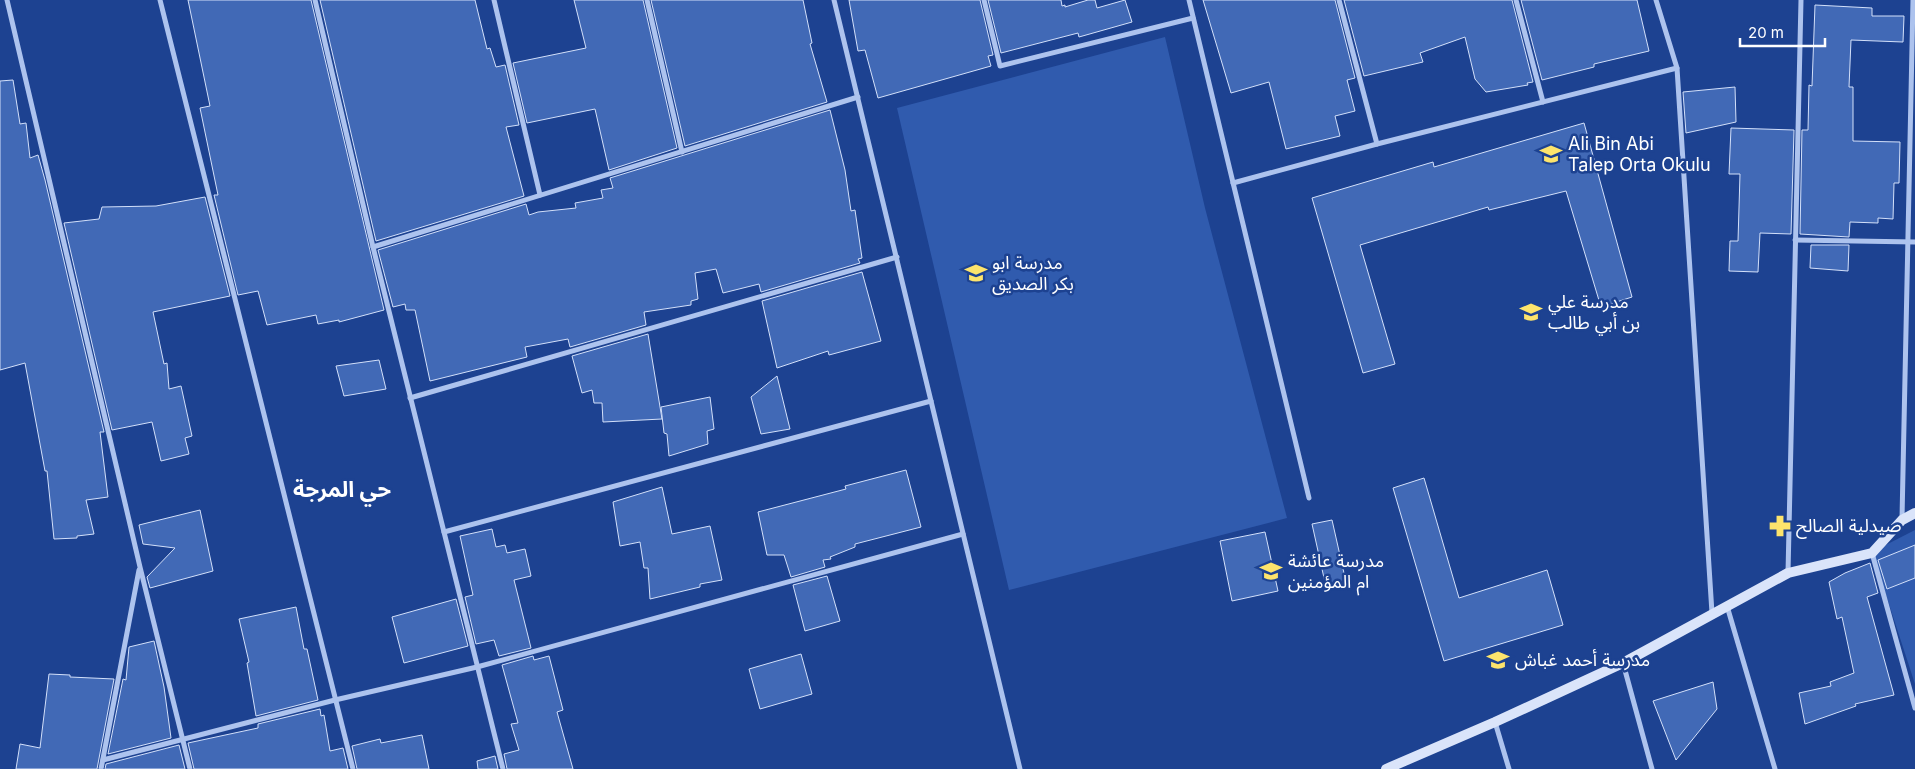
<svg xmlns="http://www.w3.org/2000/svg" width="1915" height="769" viewBox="0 0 1915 769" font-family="Inter,'Noto Sans Arabic',sans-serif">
	<rect width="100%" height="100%" fill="#1d4291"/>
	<g fill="#305bae">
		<path d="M 1165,37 L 1205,208 L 1287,518 L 1009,590 L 897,108 Z"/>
		<path d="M 1915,530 L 1915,684 L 1872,552 Z"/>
	</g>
	<g fill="#4169b6" stroke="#d3e0fa">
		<path d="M 188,0 L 311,0 L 384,310 L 339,322 L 339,320 L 318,324 L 316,315 L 267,325 L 258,291 L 238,295 L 214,195 L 218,195 L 200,108 L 210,106 Z"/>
		<path d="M 320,0 L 475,0 L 487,49 L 490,48 L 496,67 L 505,65 L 519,125 L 506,127 L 524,196 L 376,241 Z"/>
		<path d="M 574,0 L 643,0 L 677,148 L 609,170 L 595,109 L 527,123 L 513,63 L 586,48 Z"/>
		<path d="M 651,0 L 803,0 L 812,43 L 810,44 L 827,102 L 685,146 Z"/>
		<path d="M 849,0 L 980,0 L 993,55 L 988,56 L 991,66 L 878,98 L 865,50 L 858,51 Z"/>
		<path d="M 988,0 L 1061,0 L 1062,6 L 1065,5 L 1065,7 L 1088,0 L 1095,0 L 1097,8 L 1125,0 L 1132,22 L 1079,37 L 1078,33 L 1001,53 Z"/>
		<path d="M 1203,0 L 1335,0 L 1355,78 L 1347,80 L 1355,111 L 1335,116 L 1340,136 L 1286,149 L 1269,82 L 1231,93 Z"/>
		<path d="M 1344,0 L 1512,0 L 1533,82 L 1527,83 L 1528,85 L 1486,92 L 1475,79 L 1465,37 L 1420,53 L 1423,62 L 1364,76 Z"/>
		<path d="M 1521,0 L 1637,0 L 1649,51 L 1594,64 L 1594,67 L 1542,80 Z"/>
		<path d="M 1815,5 L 1872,8 L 1872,16 L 1904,16 L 1903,42 L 1851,40 L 1849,87 L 1853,87 L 1853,141 L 1900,142 L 1899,183 L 1894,183 L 1893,219 L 1878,218 L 1878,223 L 1850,222 L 1849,237 L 1800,234 L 1802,130 L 1808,130 L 1809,85 L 1812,86 Z"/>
		<path d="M 13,80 L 20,124 L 26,123 L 30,158 L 38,155 L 45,180 L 104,432 L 100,432 L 108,497 L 86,500 L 94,534 L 77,536 L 77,538 L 54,539 L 47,471 L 45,471 L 25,363 L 0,370 L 0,81 Z"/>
		<path d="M 1735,87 L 1736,122 L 1686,133 L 1683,92 Z"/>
		<path d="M 830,110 L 845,170 L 851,211 L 855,210 L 862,258 L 858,259 L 860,263 L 761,292 L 759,284 L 723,293 L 716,269 L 695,273 L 698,299 L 691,301 L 691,305 L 644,312 L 646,325 L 570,347 L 568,339 L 525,347 L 527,357 L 430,381 L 415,310 L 406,310 L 405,304 L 393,307 L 378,250 L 526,204 L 529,215 L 538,212 L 576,208 L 575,203 L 603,198 L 601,190 L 613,188 L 610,178 Z"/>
		<path d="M 1584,123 L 1632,297 L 1601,307 L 1566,191 L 1489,210 L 1488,207 L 1360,245 L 1395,364 L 1363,373 L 1312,198 L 1433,162 L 1434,167 Z"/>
		<path d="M 1731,128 L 1794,130 L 1791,234 L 1760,233 L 1758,272 L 1729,271 L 1730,241 L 1738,241 L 1740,174 L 1729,174 Z"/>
		<path d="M 205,197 L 230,296 L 153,312 L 164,364 L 167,363 L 169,389 L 181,386 L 192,436 L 185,438 L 189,454 L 161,461 L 152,422 L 112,430 L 64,223 L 99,219 L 102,207 L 156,206 Z"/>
		<path d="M 1811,245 L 1849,245 L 1848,271 L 1810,268 Z"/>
		<path d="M 862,272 L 881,341 L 829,355 L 828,351 L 777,368 L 762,301 Z"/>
		<path d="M 648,334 L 662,419 L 603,422 L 602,403 L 594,403 L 592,390 L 582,393 L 572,356 Z"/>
		<path d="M 379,360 L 386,389 L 344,396 L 336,366 Z"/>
		<path d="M 777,376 L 790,429 L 761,434 L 751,397 Z"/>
		<path d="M 710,397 L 714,429 L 707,431 L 708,444 L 669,456 L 667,434 L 664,433 L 661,407 Z"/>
		<path d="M 906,470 L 921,527 L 855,544 L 855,547 L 830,557 L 831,559 L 823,560 L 825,567 L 791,577 L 784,555 L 767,555 L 758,512 L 846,489 L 845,486 Z"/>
		<path d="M 1424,478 L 1459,598 L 1547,570 L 1563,625 L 1444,661 L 1393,488 Z"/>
		<path d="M 662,487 L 672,534 L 710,526 L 722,580 L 700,584 L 700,587 L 650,599 L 648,568 L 644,568 L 640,542 L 620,546 L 613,502 Z"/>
		<path d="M 200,510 L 213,571 L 150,588 L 147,577 L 175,548 L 143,544 L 139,525 Z"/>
		<path d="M 1332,520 L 1346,582 L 1326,587 L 1312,524 Z"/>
		<path d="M 492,529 L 496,547 L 505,545 L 507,553 L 525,549 L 531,576 L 514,580 L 531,648 L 499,656 L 494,640 L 476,644 L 465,597 L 473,595 L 460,536 Z"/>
		<path d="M 1265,532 L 1278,591 L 1232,601 L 1220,541 Z"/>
		<path d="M 1915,545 L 1915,578 L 1887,589 L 1878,560 Z"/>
		<path d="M 1870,563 L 1878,593 L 1867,597 L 1894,695 L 1855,704 L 1856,706 L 1805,724 L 1799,693 L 1831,686 L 1830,682 L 1854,673 L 1842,617 L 1837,619 L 1829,582 L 1845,573 Z"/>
		<path d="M 827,576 L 840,621 L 805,631 L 793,585 Z"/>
		<path d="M 456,599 L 468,646 L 404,663 L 392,617 Z"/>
		<path d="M 296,607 L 304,649 L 307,649 L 318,700 L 256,716 L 247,663 L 249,662 L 239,619 Z"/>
		<path d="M 154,641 L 164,687 L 171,738 L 108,754 L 123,679 L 126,680 L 129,647 Z"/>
		<path d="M 801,654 L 812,694 L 760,709 L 749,669 Z"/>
		<path d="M 533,656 L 534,660 L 549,656 L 563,710 L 557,712 L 573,769 L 507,769 L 504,754 L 519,750 L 511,724 L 518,723 L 502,665 Z"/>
		<path d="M 49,674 L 70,675 L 70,677 L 114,679 L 97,769 L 16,769 L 20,744 L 40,748 Z"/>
		<path d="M 1713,682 L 1717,709 L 1676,760 L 1653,701 Z"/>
		<path d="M 320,709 L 321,716 L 324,715 L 330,751 L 343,748 L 348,769 L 194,769 L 188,743 L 258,728 L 258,724 Z"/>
		<path d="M 422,735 L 429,769 L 357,769 L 352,746 L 380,739 L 381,743 Z"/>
		<path d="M 179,745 L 185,769 L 105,769 L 106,764 Z"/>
		<path d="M 495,756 L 498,769 L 478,769 L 477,761 Z"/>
	</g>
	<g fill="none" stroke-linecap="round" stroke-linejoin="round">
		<g stroke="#adc3ee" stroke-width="5">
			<path d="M 7,0 L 140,567 L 190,769"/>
			<path d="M 160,0 L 353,769"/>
			<path d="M 315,0 L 373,247 L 503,769"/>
			<path d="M 494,0 L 540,195"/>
			<path d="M 647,0 L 682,152"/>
			<path d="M 834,0 L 1020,769"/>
			<path d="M 984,0 L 1000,66 L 1193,18"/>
			<path d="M 1189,0 L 1309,498"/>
			<path d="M 1339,0 L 1377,144"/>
			<path d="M 1516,0 L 1543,102"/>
			<path d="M 1656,0 L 1677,68 L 1712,613"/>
			<path d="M 1233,183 L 1377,144 L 1677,68"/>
			<path d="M 1795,240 L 1915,242"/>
			<path d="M 373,247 L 858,97"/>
			<path d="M 410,398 L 897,257"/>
			<path d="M 1902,519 L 1913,0"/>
			<path d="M 444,532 L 931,401"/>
			<path d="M 1872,553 L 1915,708"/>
			<path d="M 1788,573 L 1801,0"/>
			<path d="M 1727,606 L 1775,769"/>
			<path d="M 1623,663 L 1652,769"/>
			<path d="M 1495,722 L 1509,769"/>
			<path d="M 103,760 L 335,700 L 477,667 L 963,534"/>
			<path d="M 101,769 L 139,570"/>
		</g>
		<path stroke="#dae4fa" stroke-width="10" d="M 1386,769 L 1495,722 L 1623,663 L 1788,573 L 1872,553 L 1902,520 L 1915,513"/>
	</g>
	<defs>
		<g id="school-bare" transform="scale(1.725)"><path d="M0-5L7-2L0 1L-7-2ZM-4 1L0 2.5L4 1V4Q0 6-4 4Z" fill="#fde46c" stroke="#1d4291" stroke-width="2.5" paint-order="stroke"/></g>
		<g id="pharmacy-bare" transform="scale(1.725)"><path d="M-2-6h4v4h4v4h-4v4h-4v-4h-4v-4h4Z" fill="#fde46c" stroke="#1d4291" stroke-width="2.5" paint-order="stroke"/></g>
	</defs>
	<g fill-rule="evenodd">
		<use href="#school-bare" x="1551" y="154"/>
		<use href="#school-bare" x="976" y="273"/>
		<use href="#school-bare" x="1531" y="312"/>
		<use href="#pharmacy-bare" x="1780" y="526"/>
		<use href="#school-bare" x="1271" y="571"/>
		<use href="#school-bare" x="1498" y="660"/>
	</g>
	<g text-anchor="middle" stroke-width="5" stroke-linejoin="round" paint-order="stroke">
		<g font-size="18" fill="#fff" stroke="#1d4291" text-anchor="start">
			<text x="1568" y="150">Ali Bin Abi<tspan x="1568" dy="21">Talep Orta Okulu</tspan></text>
			<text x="992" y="269">مدرسة ابو<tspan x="992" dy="21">بكر الصديق</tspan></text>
			<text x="1548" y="308">مدرسة علي<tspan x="1548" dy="21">بن أبي طالب</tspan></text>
			<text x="1796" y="532">صيدلية الصالح</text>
			<text x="1288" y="567">مدرسة عائشة<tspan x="1288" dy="21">ام المؤمنين</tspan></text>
			<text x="1515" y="666">مدرسة أحمد غباش</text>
		</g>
		<g font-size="22" font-weight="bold" fill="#fff" stroke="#1d4291">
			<text x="342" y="497">حي المرجة</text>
		</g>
	</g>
	<path d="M1740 38v8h85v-8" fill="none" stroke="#ffffff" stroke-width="2.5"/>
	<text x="1748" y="38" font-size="15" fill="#ffffff" stroke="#1d4291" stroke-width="4" paint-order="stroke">20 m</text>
</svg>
